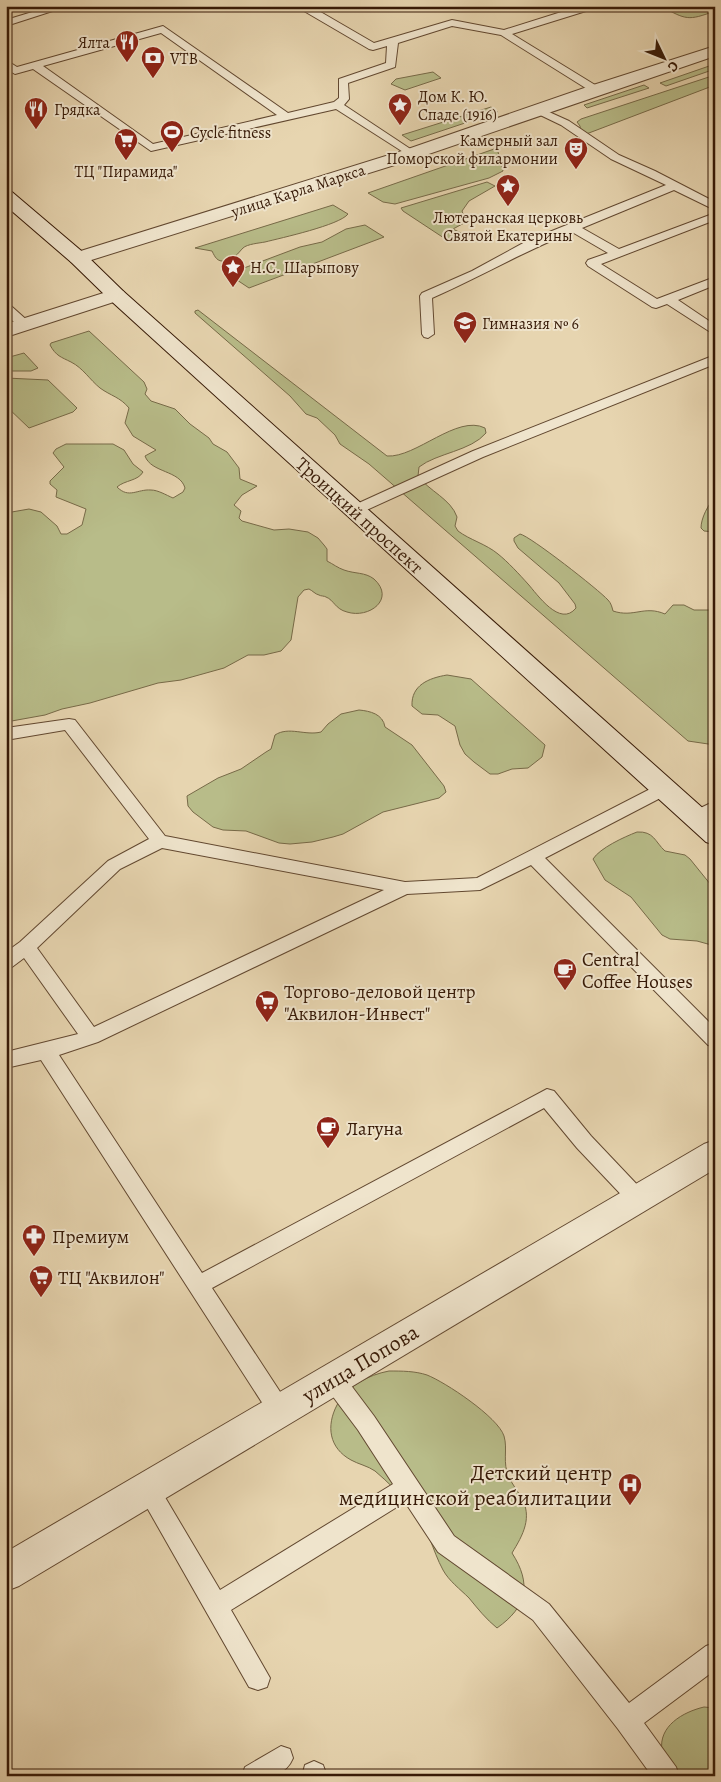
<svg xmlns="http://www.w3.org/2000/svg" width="721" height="1782" viewBox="0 0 721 1782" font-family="Alegreya,serif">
	<rect width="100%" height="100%" fill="#e7d5b0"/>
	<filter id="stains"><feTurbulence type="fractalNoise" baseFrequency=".004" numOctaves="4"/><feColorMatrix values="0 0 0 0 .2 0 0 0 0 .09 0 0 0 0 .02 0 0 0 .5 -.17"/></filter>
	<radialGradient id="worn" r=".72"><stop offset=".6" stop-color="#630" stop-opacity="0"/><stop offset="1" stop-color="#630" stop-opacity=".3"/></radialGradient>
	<g fill="#b8bc89" stroke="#776a48">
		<path d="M 661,6 L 715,6 L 715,11 C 688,21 686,20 661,6 Z"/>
		<path d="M 715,64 L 715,69 L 666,86 L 660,83 Z"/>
		<path d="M 433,72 L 441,78 L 405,90 L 391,84 L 396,79 Z"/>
		<path d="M 715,75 L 715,85 L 581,136 L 580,126 L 577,122 L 581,119 Z"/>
		<path d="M 644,85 L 649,88 L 587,108 L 584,105 Z"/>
		<path d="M 491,107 L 498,112 L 411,141 L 402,135 Z"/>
		<path d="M 497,148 L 503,171 L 489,178 L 395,204 L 383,202 L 368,193 Z"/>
		<path d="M 487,182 L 495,186 L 469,201 L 462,211 L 466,222 L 453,229 L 463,234 L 450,242 L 403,211 L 401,208 Z"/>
		<path d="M 333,205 L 348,214 C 340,225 281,238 265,242 C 260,243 247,244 243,248 C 238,253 234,260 225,261 C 217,262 215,257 212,251 L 195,248 Z"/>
		<path d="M 365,225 L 384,237 L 249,288 L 228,274 L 300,247 L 322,242 L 346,229 Z"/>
		<path d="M 198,310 L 387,456 C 416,458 457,414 485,428 L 486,433 C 471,451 437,453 419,467 L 418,476 C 429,491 451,499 457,517 L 455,526 L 458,531 C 470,540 486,544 498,554 C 508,562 519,574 528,584 C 537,594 560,628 576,608 L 575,604 L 559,583 L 518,548 L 514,541 L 514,538 L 520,534 C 530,536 599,590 608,600 C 611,603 612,607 613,611 C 634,618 644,605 665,614 L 673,605 L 684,605 L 694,610 L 715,610 L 715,745 L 688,741 L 369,464 L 340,444 L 335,435 L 317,418 L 306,414 L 290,396 L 195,313 L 195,311 Z"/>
		<path d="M 89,331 L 144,382 L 147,389 L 145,394 L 151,401 L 175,409 L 190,424 L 209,438 L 213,444 L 227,452 L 239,468 L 240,479 L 257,486 L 242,495 L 234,505 L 241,511 L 239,518 L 242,521 L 274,530 L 289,529 L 308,532 L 318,538 L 324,545 L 327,549 L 327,561 C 333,564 338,568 344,570 C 355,574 365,572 374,579 C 396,599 369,619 347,612 C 335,609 334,600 326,597 C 325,596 320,596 319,595 C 315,594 313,591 309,589 L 304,590 L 298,597 L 291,640 L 281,651 L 264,655 L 248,655 L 224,668 L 181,680 L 158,683 L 90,703 L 62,709 L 45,715 L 6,722 L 6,513 L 29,509 L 41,512 L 57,526 L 61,534 L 67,534 L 82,525 L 86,509 L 56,497 L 57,490 L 50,484 L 50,481 L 64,467 L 53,453 L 56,449 L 66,444 L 113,444 L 124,450 L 133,464 L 143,472 C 138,481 125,480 117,487 C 129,499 137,489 151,490 C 158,490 166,495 173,498 L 183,492 L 185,488 C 180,470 151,473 145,456 L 156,450 L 133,436 L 125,423 L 129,408 C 120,397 111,396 100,388 C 90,380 83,368 71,362 C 61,357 56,356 50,345 L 51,343 Z"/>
		<path d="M 24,353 L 38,368 L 31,371 L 6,371 L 6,358 Z"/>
		<path d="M 6,378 L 48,380 L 77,408 L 73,412 L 29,428 L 6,406 Z"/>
		<path d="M 715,497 L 715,532 L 704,531 L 701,528 C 701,518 708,505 715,497 Z"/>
		<path d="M 447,675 L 471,679 L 545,745 L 542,757 L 528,768 L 512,769 L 498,774 L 490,774 L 474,762 L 465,754 L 460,745 L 455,726 L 438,715 L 422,714 L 412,706 C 411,685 429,678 447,675 Z"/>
		<path d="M 359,710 C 370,711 383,714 385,727 L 412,745 L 444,786 L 446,792 L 439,798 L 383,812 L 343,834 L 333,837 L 312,842 L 290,844 L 279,843 L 246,831 L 223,830 L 213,827 L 193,812 L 188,806 L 187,796 L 218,778 L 241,769 L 266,752 L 271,749 L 275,735 C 289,726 305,736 321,732 L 328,724 L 341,714 Z"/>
		<path d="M 637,832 C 654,831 655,842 665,851 L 685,855 L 690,859 L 715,890 L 715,946 L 697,941 L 670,939 L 662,935 L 631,897 L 605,880 L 593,859 C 600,848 624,837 637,832 Z"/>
		<path d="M 389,1371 C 402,1371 415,1371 427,1375 C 445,1382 498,1417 504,1436 C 508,1449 502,1463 509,1477 C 512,1484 517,1490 521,1497 C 533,1517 523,1535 512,1553 C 532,1584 527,1607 497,1628 C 486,1619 478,1609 469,1598 C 460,1589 449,1581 443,1570 C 432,1550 429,1528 413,1509 C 402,1496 388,1482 375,1471 C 368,1466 358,1464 351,1460 C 329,1448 326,1426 337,1405 C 347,1386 368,1375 389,1371 Z"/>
		<path d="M 704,1707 L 715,1708 L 715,1776 L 674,1776 C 670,1769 663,1759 662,1751 C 658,1726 683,1712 704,1707 Z"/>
	</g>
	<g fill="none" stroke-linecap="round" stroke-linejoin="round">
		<g stroke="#624830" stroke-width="2">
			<g id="service">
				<path d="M 52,6 L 68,6 L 6,26 L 6,20 Z"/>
				<path d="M 572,6 L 584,6 L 587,9 L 586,11 L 512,34 L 600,88 L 601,90 L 600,92 L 592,92 L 501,35 L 452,26 L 398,43 L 395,67 L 348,83 L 349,99 L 344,105 L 415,152 L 417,154 L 411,157 L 336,109 L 151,151 L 33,69 L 15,74 L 6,69 L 6,60 L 17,67 L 163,26 L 288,113 L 334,102 L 339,98 L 339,79 L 386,63 L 387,46 L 373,50 L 369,49 L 304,11 L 304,7 L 312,7 L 374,43 L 452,20 L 504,30 L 574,8 ZM 161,33 L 277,115 L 153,144 L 43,66 Z"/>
				<path d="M 538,107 L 569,121 L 619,155 L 655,171 L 715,202 L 715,210 L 674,190 L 582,228 L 619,249 L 715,213 L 715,220 L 601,264 L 657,299 L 715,277 L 715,285 L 678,300 L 715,325 L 715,335 L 667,304 L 656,308 L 652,307 L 588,266 L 586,263 L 588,260 L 608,253 L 572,232 C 524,251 480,277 432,298 L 434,334 L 428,338 L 424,337 L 422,334 L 420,296 L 422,293 L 472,271 L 527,241 L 666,185 L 611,159 L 561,125 L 534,112 L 533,110 Z"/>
				<path d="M 6,304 L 10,305 L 29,322 L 31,325 L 29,328 L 21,328 L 6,315 Z"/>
				<path d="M 715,355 L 715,364 L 483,457 L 360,513 L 350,513 L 348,510 L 350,507 L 473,451 Z"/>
				<path d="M 69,719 L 75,720 L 165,836 L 405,882 L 477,878 L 658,785 L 664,783 L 670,785 L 672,789 L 670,793 L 545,858 L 715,1028 L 715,1047 L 708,1045 L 531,865 L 480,890 L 407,894 L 98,1042 L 59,1055 L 202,1273 L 547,1089 L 554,1091 L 591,1136 L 645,1193 L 648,1199 L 645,1205 L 638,1208 L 631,1205 L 577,1148 L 544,1108 L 212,1288 L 288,1404 L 291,1411 L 288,1418 L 280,1421 L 272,1418 L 41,1060 L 6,1068 L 6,1052 L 78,1034 L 24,958 L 12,967 L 6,969 L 6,952 L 20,942 L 108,861 L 149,839 L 65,730 L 6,740 L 6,728 ZM 162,848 L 384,890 L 94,1027 L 37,948 L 120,869 Z"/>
				<path d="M 715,801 L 715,815 L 696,823 L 690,821 L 688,817 L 690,813 Z"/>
				<path d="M 333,1369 L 341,1372 L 374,1416 L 454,1536 L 549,1604 L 629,1703 L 706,1646 L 715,1643 L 715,1670 L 644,1723 L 676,1767 L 679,1776 L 652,1776 L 618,1729 L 533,1620 L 438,1552 L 405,1502 L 231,1610 L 270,1678 L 267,1687 L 258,1690 L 249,1687 L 137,1490 L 140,1482 L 148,1479 L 156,1482 L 220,1590 L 393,1484 L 358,1430 L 325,1386 L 322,1379 L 325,1372 Z"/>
				<path d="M 281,1746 L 290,1749 L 293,1758 C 284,1780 262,1776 242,1776 L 245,1767 Z"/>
				<path d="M 314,1761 L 323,1765 L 327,1776 L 302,1776 L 305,1765 Z"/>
			</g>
		</g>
		<g stroke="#624830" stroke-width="2">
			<g id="minor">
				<path d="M 715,46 L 715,56 L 417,158 L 85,262 L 78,264 L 71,262 L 69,258 L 71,254 L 405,150 L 590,86 Z"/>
				<path d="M 116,289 L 123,291 L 126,295 L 123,299 L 6,337 L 6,324 Z"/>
				<path d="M 715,1140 L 715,1169 L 19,1586 L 6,1591 L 6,1552 L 704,1144 Z"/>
			</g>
		</g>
		<g stroke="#361906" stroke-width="2">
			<path id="secondary" d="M 6,191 L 12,192 L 85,254 L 123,291 L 715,819 L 715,845 L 706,842 L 109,299 L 71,262 L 6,206 Z"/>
		</g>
		<use href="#service" fill="#efe4cc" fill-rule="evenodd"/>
		<use href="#minor" fill="#efe4cc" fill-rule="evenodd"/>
		<use href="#secondary" fill="#efe4cc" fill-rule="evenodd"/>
	</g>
	<defs>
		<g id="restaurant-pin" transform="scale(1.25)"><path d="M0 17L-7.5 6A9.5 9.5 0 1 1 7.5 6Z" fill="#8f2418" stroke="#efe4cc"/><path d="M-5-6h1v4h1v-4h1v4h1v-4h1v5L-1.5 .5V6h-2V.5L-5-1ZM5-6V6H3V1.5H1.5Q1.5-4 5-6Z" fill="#fff"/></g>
		<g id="bank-pin" transform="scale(1.25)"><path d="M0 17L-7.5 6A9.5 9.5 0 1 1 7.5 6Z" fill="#8f2418" stroke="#efe4cc"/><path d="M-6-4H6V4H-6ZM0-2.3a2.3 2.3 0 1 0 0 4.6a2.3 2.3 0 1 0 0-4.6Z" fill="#fff"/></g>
		<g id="sight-pin" transform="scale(1.25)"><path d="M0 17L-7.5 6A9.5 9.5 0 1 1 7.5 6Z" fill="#8f2418" stroke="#efe4cc"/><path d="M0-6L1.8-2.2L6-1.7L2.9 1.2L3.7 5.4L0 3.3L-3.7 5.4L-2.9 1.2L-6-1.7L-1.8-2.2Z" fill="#fff"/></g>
		<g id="stadium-pin" transform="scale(1.25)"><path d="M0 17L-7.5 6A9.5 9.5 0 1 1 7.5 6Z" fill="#8f2418" stroke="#efe4cc"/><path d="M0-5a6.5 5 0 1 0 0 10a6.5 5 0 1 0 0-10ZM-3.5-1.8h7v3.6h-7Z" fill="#fff"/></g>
		<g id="supermarket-pin" transform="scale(1.25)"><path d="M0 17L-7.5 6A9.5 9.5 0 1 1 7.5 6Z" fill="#8f2418" stroke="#efe4cc"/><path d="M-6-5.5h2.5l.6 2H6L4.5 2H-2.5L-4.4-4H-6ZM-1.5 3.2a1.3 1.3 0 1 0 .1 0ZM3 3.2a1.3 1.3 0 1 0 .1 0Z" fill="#fff"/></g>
		<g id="theatre-pin" transform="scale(1.25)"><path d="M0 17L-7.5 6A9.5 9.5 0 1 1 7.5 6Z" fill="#8f2418" stroke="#efe4cc"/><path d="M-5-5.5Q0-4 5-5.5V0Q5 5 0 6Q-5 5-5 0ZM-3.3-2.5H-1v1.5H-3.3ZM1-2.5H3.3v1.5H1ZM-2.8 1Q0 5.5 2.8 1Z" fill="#fff"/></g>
		<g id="school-pin" transform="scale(1.25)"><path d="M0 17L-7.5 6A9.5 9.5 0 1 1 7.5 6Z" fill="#8f2418" stroke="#efe4cc"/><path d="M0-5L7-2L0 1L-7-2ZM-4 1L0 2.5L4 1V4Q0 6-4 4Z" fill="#fff"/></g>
		<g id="cafe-pin" transform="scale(1.25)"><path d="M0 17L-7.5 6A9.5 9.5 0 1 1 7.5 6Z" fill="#8f2418" stroke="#efe4cc"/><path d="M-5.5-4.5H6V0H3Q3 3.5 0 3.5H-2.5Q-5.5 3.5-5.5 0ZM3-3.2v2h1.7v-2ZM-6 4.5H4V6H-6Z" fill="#fff"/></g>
		<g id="pharmacy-pin" transform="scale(1.25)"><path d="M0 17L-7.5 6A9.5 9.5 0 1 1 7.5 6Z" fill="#8f2418" stroke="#efe4cc"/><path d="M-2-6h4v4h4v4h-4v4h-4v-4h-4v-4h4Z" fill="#fff"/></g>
		<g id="hospital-pin" transform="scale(1.25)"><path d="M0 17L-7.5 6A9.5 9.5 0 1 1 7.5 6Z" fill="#8f2418" stroke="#efe4cc"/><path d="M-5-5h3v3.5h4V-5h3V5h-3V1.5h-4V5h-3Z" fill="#fff"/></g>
	</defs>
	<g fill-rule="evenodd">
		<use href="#restaurant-pin" x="127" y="42"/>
		<use href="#bank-pin" x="153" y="58"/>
		<use href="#sight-pin" x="400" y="105"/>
		<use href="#restaurant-pin" x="36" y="109"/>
		<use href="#stadium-pin" x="172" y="132"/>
		<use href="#supermarket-pin" x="126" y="140"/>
		<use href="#theatre-pin" x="576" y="149"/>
		<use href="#sight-pin" x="508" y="186"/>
		<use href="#sight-pin" x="233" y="267"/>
		<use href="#school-pin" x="465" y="323"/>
		<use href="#cafe-pin" x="565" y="970"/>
		<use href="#supermarket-pin" x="267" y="1002"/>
		<use href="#cafe-pin" x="328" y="1128"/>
		<use href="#pharmacy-pin" x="34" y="1236"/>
		<use href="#supermarket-pin" x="41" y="1277"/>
		<use href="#hospital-pin" x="630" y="1485"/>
	</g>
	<g text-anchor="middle" stroke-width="4" stroke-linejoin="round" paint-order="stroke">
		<g font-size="16" fill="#361906" stroke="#efe4cc" text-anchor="start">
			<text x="110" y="48" text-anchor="end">Ялта</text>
			<text x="170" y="64">VTB</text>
			<text x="418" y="102">Дом К. Ю.<tspan x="418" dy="18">Спаде (1916)</tspan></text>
			<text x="54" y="115">Грядка</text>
			<text x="190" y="138">Cycle fitness</text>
			<text x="558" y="146" text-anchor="end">Камерный зал<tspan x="558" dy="18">Поморской филармонии</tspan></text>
			<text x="126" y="177" text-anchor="middle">ТЦ "Пирамида"</text>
			<text x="508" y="223" text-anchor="middle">Лютеранская церковь<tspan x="508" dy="18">Святой Екатерины</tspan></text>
			<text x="250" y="273">Н.С. Шарыпову</text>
			<text x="482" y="329">Гимназия № 6</text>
		</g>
		<g font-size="16" fill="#361906" stroke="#efe4cc">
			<text transform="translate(298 190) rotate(-18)" y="6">улица Карла Маркса</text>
		</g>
		<g font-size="19" fill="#361906" stroke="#efe4cc">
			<text transform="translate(360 515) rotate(42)" y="7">Троицкий проспект</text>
		</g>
		<g font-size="19" fill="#361906" stroke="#efe4cc" text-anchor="start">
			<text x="582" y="966">Central<tspan x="582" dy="22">Coffee Houses</tspan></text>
			<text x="284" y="998">Торгово-деловой центр<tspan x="284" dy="22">"Аквилон-Инвест"</tspan></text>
			<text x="346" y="1135">Лагуна</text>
			<text x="52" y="1243">Премиум</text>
			<text x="58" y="1284">ТЦ "Аквилон"</text>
		</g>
		<g font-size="22" fill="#361906" stroke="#efe4cc">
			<text transform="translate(360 1363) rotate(-31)" y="8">улица Попова</text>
		</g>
		<g font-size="22" fill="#361906" stroke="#efe4cc" text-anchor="end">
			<text x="612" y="1480">Детский центр<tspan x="612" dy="25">медицинской реабилитации</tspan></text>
		</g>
	</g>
	<rect width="721" height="1782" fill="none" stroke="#e7d5b0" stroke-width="25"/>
	<rect x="8" y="8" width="706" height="1767" fill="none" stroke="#361906" stroke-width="2.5"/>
	<rect x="12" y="12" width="696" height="1757" fill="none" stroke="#361906"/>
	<g transform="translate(664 58) rotate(133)" stroke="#efe4cc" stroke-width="4" paint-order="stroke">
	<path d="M0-4L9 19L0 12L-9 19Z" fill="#361906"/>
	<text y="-8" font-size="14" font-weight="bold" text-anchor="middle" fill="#361906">С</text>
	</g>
	<rect width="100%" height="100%" filter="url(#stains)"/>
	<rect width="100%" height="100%" fill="url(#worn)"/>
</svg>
